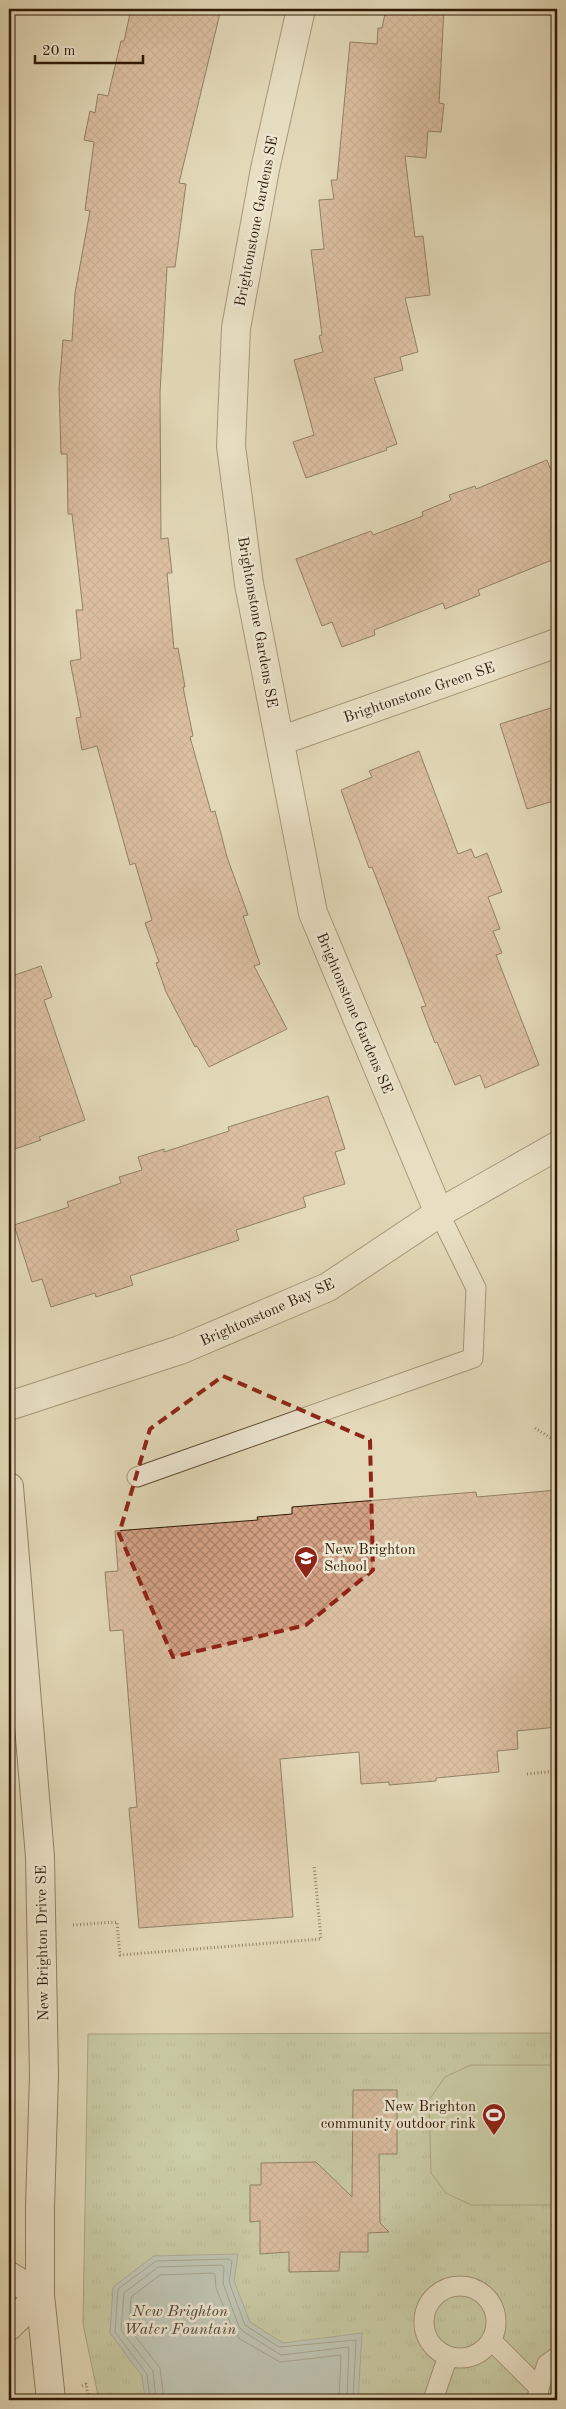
<svg xmlns="http://www.w3.org/2000/svg" width="566" height="2409" viewBox="0 0 566 2409" font-family="'Old Standard TT',serif">
	<defs>
		<pattern id="park-tufts" width="24" height="20" patternUnits="userSpaceOnUse" patternTransform="scale(1.25)"><rect width="24" height="20" fill="#adc094"/><path d="M3 7l-1-3M5 7V3M7 7l1-3M15 17l-1-3M17 17v-4M19 17l1-3" fill="none" stroke="#95a47e"/></pattern>
		<pattern id="building-cross-hatch" width="8" height="8" patternUnits="userSpaceOnUse" patternTransform="scale(1.25)"><rect width="8" height="8" fill="#d3a185"/><path d="M0 0l8 8M0 8l8-8" fill="none" stroke="#ac826b"/></pattern>
	</defs>
	<rect width="100%" height="100%" fill="#e3d9b8"/>
	<filter id="stains"><feTurbulence type="fractalNoise" baseFrequency=".004" numOctaves="4"/><feColorMatrix values="0 0 0 0 .2 0 0 0 0 .09 0 0 0 0 .02 0 0 0 .5 -.17"/></filter>
	<radialGradient id="worn" r=".72"><stop offset=".6" stop-color="#630" stop-opacity="0"/><stop offset="1" stop-color="#630" stop-opacity=".3"/></radialGradient>
	<path fill="url(#park-tufts)" stroke="#6e6c4c" d="M 557,2033 L 557,2400 L 99,2400 L 83,2324 L 88,2034 Z"/>
	<path fill="#adc094" stroke="#6e6c4c" d="M 471,2065 L 557,2065 L 557,2205 L 471,2205 L 446,2193 L 431,2173 L 429,2100 L 445,2077 Z"/>
	<path fill="#9ab7ba" stroke="#6f7871" d="M 238,2254 L 234,2281 L 250,2322 L 283,2343 L 362,2333 L 358,2400 L 145,2400 L 142,2376 L 110,2333 L 113,2287 L 154,2256 Z"/>
	<g fill="none" stroke-linecap="round" stroke-linejoin="round">
		<g stroke="#64685f" stroke-width="1">
			<path d="M 150,2400 L 147,2374 L 115,2332 L 118,2289 L 156,2261 L 229,2259 L 232,2261 L 229,2282 L 245,2325 L 279,2347 L 356,2340 L 353,2400"/>
			<path d="M 156,2400 L 153,2371 L 121,2330 L 124,2293 L 158,2267 L 222,2265 L 224,2268 L 223,2283 L 239,2327 L 244,2332 L 281,2355 L 349,2347 L 347,2400"/>
			<path d="M 164,2400 L 160,2368 L 129,2328 L 131,2297 L 160,2275 L 213,2273 L 215,2275 L 216,2288 L 233,2330 L 240,2339 L 280,2362 L 341,2355 L 339,2400"/>
		</g>
	</g>
	<g fill="url(#building-cross-hatch)" stroke="#2f1904">
		<path d="M 131,9 L 221,9 L 179,183 L 186,184 L 175,267 L 167,267 L 160,393 L 161,539 L 168,538 L 172,573 L 167,573 L 174,649 L 178,648 L 185,687 L 183,687 L 193,736 L 190,737 L 211,812 L 215,811 L 227,857 L 248,915 L 243,916 L 260,964 L 254,966 L 287,1029 L 209,1067 L 197,1046 L 195,1047 L 166,992 L 156,963 L 159,962 L 145,923 L 152,920 L 135,863 L 130,865 L 97,746 L 82,750 L 76,718 L 81,717 L 70,661 L 81,659 L 76,610 L 83,610 L 72,514 L 68,514 L 67,454 L 61,454 L 59,388 L 63,340 L 72,341 L 75,293 L 90,211 L 85,210 L 94,142 L 84,140 L 90,111 L 95,113 L 98,94 L 108,96 L 121,41 L 124,41 Z"/>
		<path d="M 386,9 L 444,9 L 439,103 L 444,104 L 441,132 L 428,131 L 426,158 L 405,156 L 415,237 L 423,236 L 430,295 L 405,298 L 418,352 L 400,357 L 403,370 L 374,378 L 397,444 L 386,448 L 387,450 L 306,478 L 293,442 L 314,435 L 294,360 L 323,352 L 319,336 L 322,335 L 311,250 L 324,249 L 319,200 L 334,199 L 331,180 L 337,180 L 350,42 L 377,44 L 378,28 L 382,28 Z"/>
		<path d="M 547,460 L 550,468 L 557,465 L 557,558 L 478,590 L 480,595 L 445,609 L 443,603 L 374,630 L 375,635 L 342,647 L 332,622 L 322,626 L 296,559 L 371,531 L 373,535 L 423,516 L 422,512 L 451,500 L 449,495 L 475,486 L 476,489 Z"/>
		<path d="M 557,706 L 557,800 L 527,809 L 500,724 Z"/>
		<path d="M 419,751 L 458,854 L 471,849 L 475,858 L 487,853 L 502,892 L 488,897 L 500,929 L 493,931 L 502,953 L 496,955 L 539,1065 L 485,1088 L 480,1075 L 455,1085 L 437,1042 L 435,1043 L 421,1007 L 426,1006 L 372,867 L 369,868 L 341,790 L 372,777 L 369,771 Z"/>
		<path d="M 41,966 L 52,997 L 44,1000 L 85,1120 L 39,1137 L 41,1140 L 9,1151 L 9,977 Z"/>
		<path d="M 328,1096 L 345,1149 L 335,1152 L 345,1184 L 303,1197 L 306,1207 L 236,1230 L 239,1240 L 130,1276 L 133,1285 L 96,1297 L 95,1293 L 51,1307 L 42,1279 L 32,1282 L 14,1225 L 69,1207 L 67,1202 L 121,1183 L 119,1177 L 142,1170 L 138,1157 L 164,1149 L 164,1152 L 229,1131 L 228,1127 Z"/>
		<path d="M 557,1490 L 557,1727 L 517,1731 L 518,1749 L 497,1751 L 499,1772 L 436,1778 L 436,1781 L 389,1785 L 389,1782 L 361,1784 L 359,1752 L 280,1759 L 293,1917 L 139,1928 L 129,1808 L 137,1807 L 123,1630 L 110,1631 L 105,1572 L 118,1571 L 115,1531 L 258,1520 L 257,1517 L 292,1514 L 292,1507 L 476,1492 L 477,1497 Z"/>
		<path d="M 353,2090 L 397,2090 L 397,2154 L 379,2154 L 380,2223 L 389,2232 L 368,2233 L 368,2252 L 340,2252 L 339,2271 L 289,2272 L 289,2252 L 260,2254 L 260,2221 L 250,2222 L 250,2185 L 261,2185 L 261,2163 L 316,2162 L 352,2197 Z"/>
	</g>
	<g fill="none" stroke-linecap="round" stroke-linejoin="round">
		<g stroke="#5c4931" stroke-width="21">
			<g id="lane">
				<path d="M 137,1477 L 473,1358 L 476,1288 L 439,1213"/>
				<circle cx="460" cy="2322" r="36"/>
				<path d="M 491,2340 L 539,2388 L 537,2400"/>
				<path d="M 539,2388 L 547,2364 L 557,2357"/>
				<path d="M 433,2400 L 448,2356"/>
			</g>
		</g>
		<g stroke="#5c4931" stroke-width="30">
			<g id="street">
				<path d="M 301,9 L 265,169 L 236,328 L 231,446 L 249,584 L 313,913 L 439,1213"/>
				<path d="M 280,741 L 557,643"/>
				<path d="M 9,1406 L 180,1350 L 328,1287 L 439,1213 L 557,1146"/>
			</g>
		</g>
		<g stroke="#2f1904" stroke-width="30">
			<g id="secondary">
				<path d="M 9,1487 L 40,1857 L 44,2075 L 40,2207 L 40,2295 L 51,2400"/>
				<path d="M 9,2276 L 40,2295"/>
				<path d="M 9,2326 L 40,2295"/>
			</g>
		</g>
		<g stroke="#2f1904" stroke-width="3" stroke-dasharray="1 2.5" stroke-linecap="butt">
			<path d="M 535,1428 L 557,1442"/>
			<path d="M 527,1774 L 557,1771"/>
			<path d="M 73,1925 L 117,1922 L 120,1955 L 321,1939 L 314,1865"/>
			<path d="M 82,2386 L 86,2384 L 89,2400"/>
		</g>
		<use href="#lane" stroke="#ede6d1" stroke-width="19"/>
		<use href="#street" stroke="#ede6d1" stroke-width="28"/>
		<use href="#secondary" stroke="#ede6d1" stroke-width="28"/>
	</g>
	<path d="M0 0H566V2409H0ZM 223,1376 L 370,1440 L 373,1570 L 306,1625 L 173,1657 L 119,1534 L 150,1429 Z" fill="#e3d9b8" fill-opacity=".55" fill-rule="evenodd"/>
	<path fill="none" stroke="#8f2418" stroke-width="4" stroke-dasharray="10 6" stroke-linejoin="round" d="M 223,1376 L 370,1440 L 373,1570 L 306,1625 L 173,1657 L 119,1534 L 150,1429 Z"/>
	<defs>
		<g id="school-pin" transform="scale(1.25)"><path d="M0 17L-7.5 6A9.5 9.5 0 1 1 7.5 6Z" fill="#8f2418" stroke="#ede6d1"/><path d="M0-5L7-2L0 1L-7-2ZM-4 1L0 2.5L4 1V4Q0 6-4 4Z" fill="#fff"/></g>
		<g id="stadium-pin" transform="scale(1.25)"><path d="M0 17L-7.5 6A9.5 9.5 0 1 1 7.5 6Z" fill="#8f2418" stroke="#ede6d1"/><path d="M0-5a6.5 5 0 1 0 0 10a6.5 5 0 1 0 0-10ZM-3.5-1.8h7v3.6h-7Z" fill="#fff"/></g>
	</defs>
	<g fill-rule="evenodd">
		<use href="#school-pin" x="306" y="1558"/>
		<use href="#stadium-pin" x="494" y="2115"/>
	</g>
	<g text-anchor="middle" stroke-width="5" stroke-linejoin="round" paint-order="stroke">
		<g font-size="15" fill="#2f1904" stroke="#ede6d1">
			<text transform="translate(256 221) rotate(-79)" y="5">Brightonstone Gardens SE</text>
			<text transform="translate(258 622) rotate(80)" y="5">Brightonstone Gardens SE</text>
			<text transform="translate(419 692) rotate(-19)" y="5">Brightonstone Green SE</text>
			<text transform="translate(355 1013) rotate(67)" y="5">Brightonstone Gardens SE</text>
			<text transform="translate(267 1312) rotate(-24)" y="5">Brightonstone Bay SE</text>
			<text transform="translate(42 1943) rotate(-91)" y="5">New Brighton Drive SE</text>
		</g>
		<g font-size="15" fill="#2f1904" stroke="#ede6d1" text-anchor="start">
			<text x="324" y="1554">New Brighton<tspan x="324" dy="17">School</tspan></text>
			<text x="476" y="2111" text-anchor="end">New Brighton<tspan x="476" dy="17">community outdoor rink</tspan></text>
		</g>
		<g font-size="16" font-style="italic" fill="#4f483b" stroke="#ede6d1">
			<text x="180" y="2316">New Brighton<tspan x="180" dy="18">Water Fountain</tspan></text>
		</g>
	</g>
	<rect width="566" height="2409" fill="none" stroke="#e3d9b8" stroke-width="30"/>
	<rect x="10" y="10" width="546" height="2389" fill="none" stroke="#2f1904" stroke-width="2.5"/>
	<rect x="15" y="15" width="536" height="2379" fill="none" stroke="#2f1904"/>
	<path d="M35 55v8h108v-8" fill="none" stroke="#2f1904" stroke-width="2.5"/>
	<text x="42" y="55" font-size="15" fill="#2f1904" stroke="#ede6d1" stroke-width="4" paint-order="stroke">20 m</text>
	<rect width="100%" height="100%" filter="url(#stains)"/>
	<rect width="100%" height="100%" fill="url(#worn)"/>
</svg>
